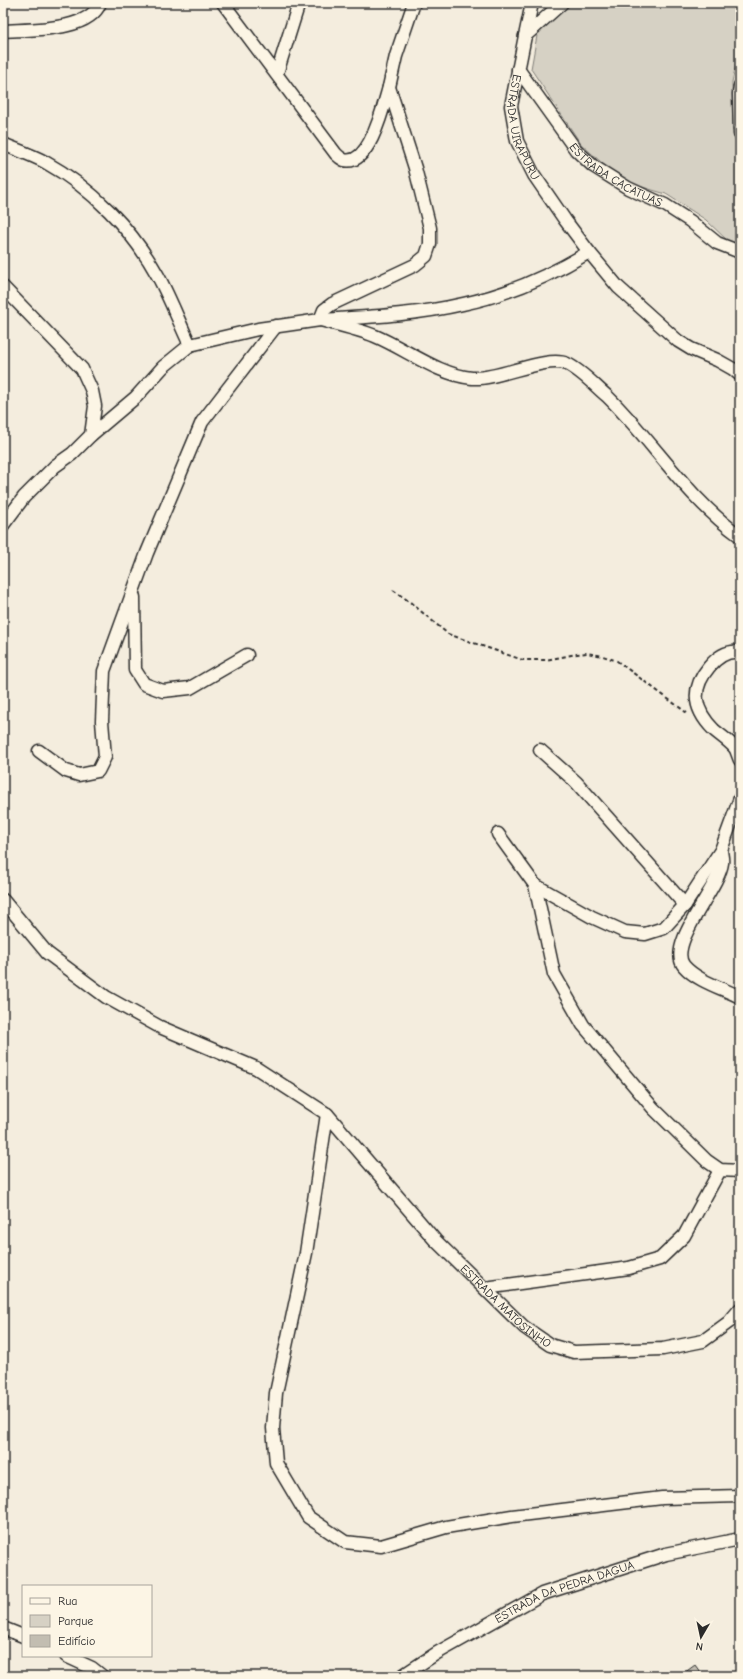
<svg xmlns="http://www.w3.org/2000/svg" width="743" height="1679" viewBox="0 0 743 1679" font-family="'Comic Neue',sans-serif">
	<rect width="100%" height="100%" fill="#f4edde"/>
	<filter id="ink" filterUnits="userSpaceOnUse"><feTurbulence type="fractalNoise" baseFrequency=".025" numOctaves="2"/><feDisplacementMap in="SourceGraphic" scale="8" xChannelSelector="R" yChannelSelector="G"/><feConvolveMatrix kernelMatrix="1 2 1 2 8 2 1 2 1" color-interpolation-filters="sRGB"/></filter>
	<g filter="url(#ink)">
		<path fill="#d6d1c4" stroke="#807e78" d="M 571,3 L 740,3 L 740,47 L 732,82 L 733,130 L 740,144 L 740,244 L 729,242 L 706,220 L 666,194 L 622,181 L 581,144 L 531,69 L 538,30 Z"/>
		<path fill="#c2bdb1" stroke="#2b2b2b" d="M 695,1665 L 703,1676 L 680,1676 Z"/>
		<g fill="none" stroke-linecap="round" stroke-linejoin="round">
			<g stroke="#2b2b2b" stroke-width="15">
				<g id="minor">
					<path d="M 223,3 L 336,154 C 338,156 342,159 344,160 C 370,167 384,104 389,87"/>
					<path id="s1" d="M 562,3 L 525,36 L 511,106 L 517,141 L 534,175 L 565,220 L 589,252 L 618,287 L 678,341 L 691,349 L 717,360 L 733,369 L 740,375"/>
					<path d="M 3,31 C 30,29 89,32 100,3"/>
					<path d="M 525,36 L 532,3"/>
					<path id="s2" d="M 518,69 L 576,150 L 593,166 L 628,188 L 665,205 L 690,221 L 717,243 L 740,252"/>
					<path d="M 277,73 L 299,3"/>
					<path d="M 740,86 L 739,94 L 740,134"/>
					<path d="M 3,144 C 17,150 32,155 45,162 C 92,188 132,229 158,276 C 170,298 179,322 190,345"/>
					<path d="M 589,252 C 551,275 506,295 463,304 C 416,315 368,317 320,320 C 339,325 358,329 375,336 C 406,349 439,375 472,378 C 498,380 546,355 567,364 C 582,371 595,386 607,396 C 653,441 687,498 740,536"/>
					<path d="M 3,287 L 82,369 L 92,391 L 95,406 L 91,435"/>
					<path d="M 3,525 L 24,497 L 55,466 L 72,454 L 91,435 L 136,397 L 163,367 L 190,345 L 258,329 L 320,320 L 324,310 L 332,304 L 415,265 L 426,256 L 430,244 L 430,228 L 415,168 L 389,87 L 396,56 L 414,3"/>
					<path d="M 134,597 L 135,670 L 144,684 L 163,691 L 190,688 L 247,655"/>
					<path d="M 740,652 C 727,650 717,657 709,667 C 690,690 694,710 714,730 C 721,736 729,741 735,748 C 737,751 738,756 740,760"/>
					<path d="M 540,750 L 576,782 L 685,905"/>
					<path d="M 39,751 L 66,771 L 79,775 L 98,771 L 105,757 L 102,721 L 104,671 L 147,553 L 202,422 L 276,326"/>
					<path d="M 498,834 L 535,885 L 554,974 L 583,1025 L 653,1108 L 707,1161 L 720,1170 L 740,1171"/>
					<path d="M 721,850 C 721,854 723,859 722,863 C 719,888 666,945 684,966 C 697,981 722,988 740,997"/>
					<path d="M 535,885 L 592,917 L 625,932 L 645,934 L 664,928 L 685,905 L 721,850 L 740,798"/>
					<path d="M 3,900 L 47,953 L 106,997 L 160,1027 L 256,1068 L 327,1114 L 306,1253 L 276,1393 L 273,1428 L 276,1463 L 308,1517 L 345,1542 L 381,1546 L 446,1527 L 512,1516 L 662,1498 L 740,1496"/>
					<path id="s3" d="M 327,1114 L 435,1240 L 524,1327 L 550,1345 L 574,1352 L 663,1349 L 703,1341 L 729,1322 L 740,1309"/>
					<path d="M 485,1288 L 629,1268 L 660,1259 L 684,1236 L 720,1170"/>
					<path d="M 3,1628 L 23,1636"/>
					<path d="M 66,1656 L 92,1668 L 102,1676"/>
					<path id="s4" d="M 402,1676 L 437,1653 L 542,1594 L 666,1554 L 740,1539"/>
				</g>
			</g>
			<path stroke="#2b2b2b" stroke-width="2" stroke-dasharray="4 3" stroke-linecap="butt" d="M 393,590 L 410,602 L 448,634 L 511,656 L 523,660 L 546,660 L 577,654 L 587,653 L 603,656 L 617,661 L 687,713"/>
			<use href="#minor" stroke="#fcf5e5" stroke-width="12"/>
		</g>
	</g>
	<g text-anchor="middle" stroke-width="4" stroke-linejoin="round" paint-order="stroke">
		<g font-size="12" fill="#2b2b2b" stroke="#fcf5e5">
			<text dy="4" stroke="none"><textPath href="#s1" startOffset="144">ESTRADA UIRAPURU</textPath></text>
			<text dy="4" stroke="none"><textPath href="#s2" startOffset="147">ESTRADA CACATUAS</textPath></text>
			<text dy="4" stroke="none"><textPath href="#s3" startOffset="263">ESTRADA MATOSINHO</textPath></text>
			<text dy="4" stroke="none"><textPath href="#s4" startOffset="184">ESTRADA DA PEDRA DAGUA</textPath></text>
		</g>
	</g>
	<rect width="743" height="1679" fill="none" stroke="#fcf5e5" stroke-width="16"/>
	<rect x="8" y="8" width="727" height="1663" fill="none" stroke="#2b2b2b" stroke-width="1.5" filter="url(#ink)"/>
	<rect x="22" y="1585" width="130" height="72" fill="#fcf5e5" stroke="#a8a49b"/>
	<rect x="30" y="1598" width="20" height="6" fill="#fcf5e5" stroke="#a8a49b"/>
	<text x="58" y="1605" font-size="12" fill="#2b2b2b">Rua</text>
	<rect x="30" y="1615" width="20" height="12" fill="#d6d1c4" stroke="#a8a49b"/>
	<text x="58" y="1625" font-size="12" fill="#2b2b2b">Parque</text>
	<rect x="30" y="1635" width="20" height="12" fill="#c2bdb1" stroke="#a8a49b"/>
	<text x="58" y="1645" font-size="12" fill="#2b2b2b">Edifício</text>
	<g transform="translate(701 1637) rotate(189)" stroke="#fcf5e5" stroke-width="3" paint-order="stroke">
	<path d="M0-3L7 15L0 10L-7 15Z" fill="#2b2b2b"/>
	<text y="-6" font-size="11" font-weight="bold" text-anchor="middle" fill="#2b2b2b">N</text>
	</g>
</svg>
